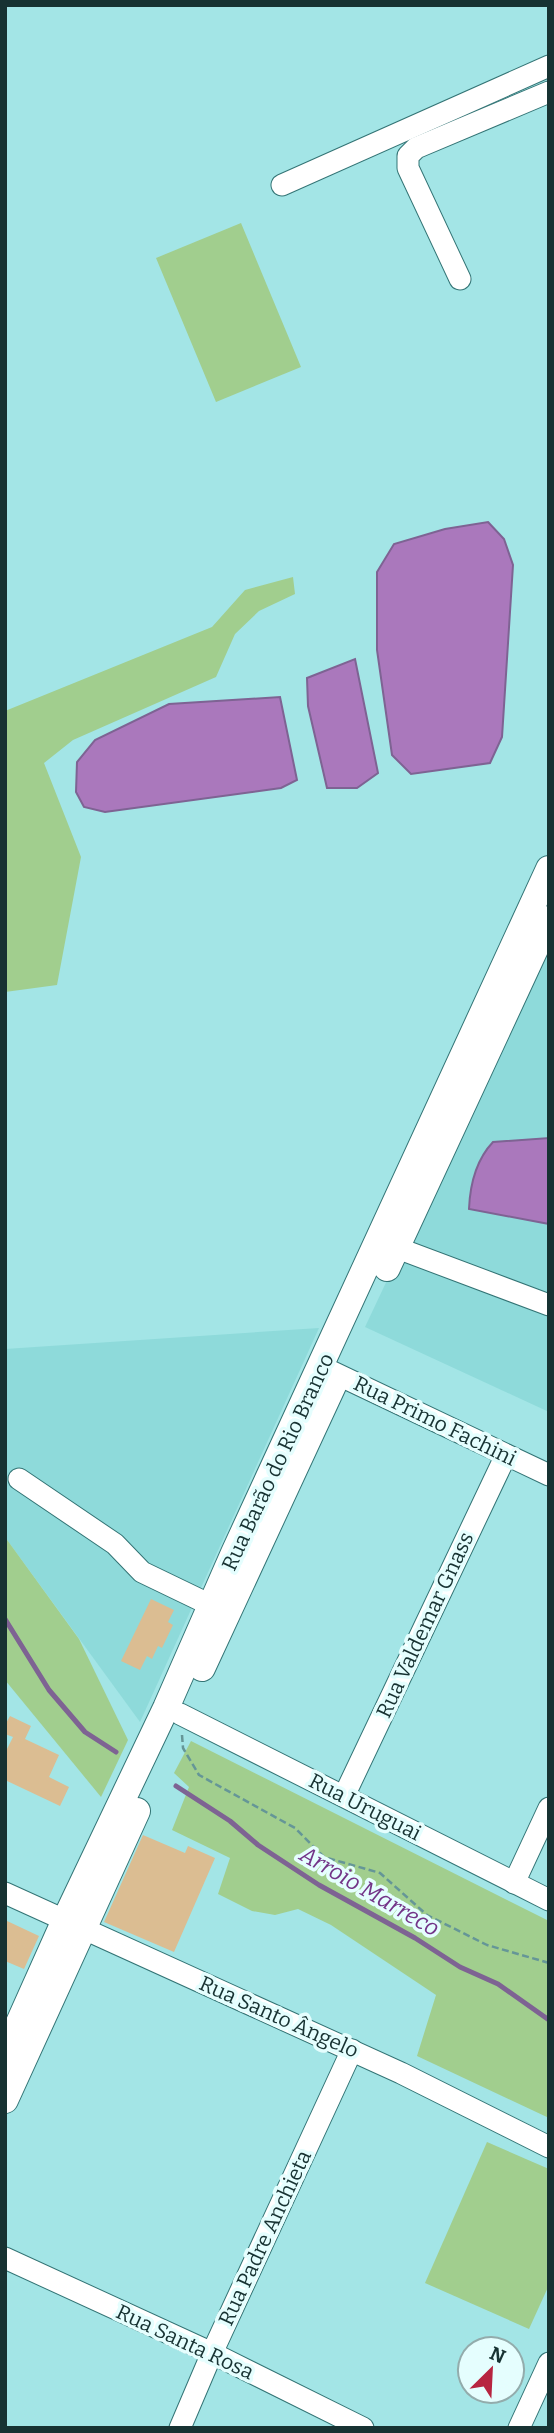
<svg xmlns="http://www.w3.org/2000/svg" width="554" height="2433" viewBox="0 0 554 2433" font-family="Bitter,serif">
	<rect width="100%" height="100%" fill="#a3e5e6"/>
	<g fill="#8edada">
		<path d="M 549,937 L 549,1412 L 365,1327 Z"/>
		<path d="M 319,1328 L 140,1722 L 5,1537 L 5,1349 Z"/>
	</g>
	<g fill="#a1ce8e">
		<path d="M 241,223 L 301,367 L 216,402 L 156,258 Z"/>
		<path d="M 293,577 L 295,594 L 259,611 L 235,634 L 216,677 L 73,740 L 44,763 L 81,857 L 57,985 L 5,992 L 5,711 L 212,627 L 245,590 Z"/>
		<path d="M 5,1537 L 79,1639 L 128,1740 L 101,1797 L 5,1680 Z"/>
		<path d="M 191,1741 L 549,1921 L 549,2118 L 417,2056 L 436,1995 L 331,1925 L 298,1909 L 275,1915 L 252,1911 L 218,1894 L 230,1858 L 172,1830 L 189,1787 L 174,1773 Z"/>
		<path d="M 487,2142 L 549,2169 L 549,2285 L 529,2329 L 425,2283 Z"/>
	</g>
	<g fill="#aa78bc" stroke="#7e6393" stroke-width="2">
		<path d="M 488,522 L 504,539 L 513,565 L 502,737 L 490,763 L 411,774 L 392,755 L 377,650 L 377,572 L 394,544 L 445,529 Z"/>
		<path d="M 355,659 L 378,773 L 357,788 L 327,788 L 308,706 L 307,678 Z"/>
		<path d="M 280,697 L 297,780 L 281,788 L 105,812 L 84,807 L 76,792 L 77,762 L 95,740 L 169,704 Z"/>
		<path d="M 549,1138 L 549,1224 L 469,1209 C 470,1185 476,1160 493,1142 Z"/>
	</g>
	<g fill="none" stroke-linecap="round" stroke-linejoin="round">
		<g stroke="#7e6393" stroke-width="5">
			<path d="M 5,1619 L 49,1690 L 85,1732 L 116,1752"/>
			<path d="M 176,1786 L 230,1821 L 258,1845 L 319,1885 L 415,1938 L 460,1967 L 498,1984 L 549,2020"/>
		</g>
	</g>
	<g fill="#dbbd92">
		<path d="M 151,1599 L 174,1610 L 168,1622 L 173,1625 L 162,1648 L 158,1646 L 152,1659 L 147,1656 L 140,1670 L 121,1661 Z"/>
		<path d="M 10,1716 L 31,1726 L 25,1739 L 59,1755 L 49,1777 L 69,1787 L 60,1806 L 5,1780 L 5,1753 L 13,1737 L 5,1734 L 5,1725 Z"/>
		<path d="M 143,1835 L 185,1853 L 188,1846 L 215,1858 L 174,1952 L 104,1922 Z"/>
		<path d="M 5,1920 L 39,1936 L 24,1969 L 5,1961 Z"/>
	</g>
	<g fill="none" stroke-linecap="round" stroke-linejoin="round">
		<g stroke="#337475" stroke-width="23">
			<g id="minor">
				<path d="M 282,185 L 549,66"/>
				<path d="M 460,279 L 408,168 L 408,156 L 416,148 L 549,92"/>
				<path d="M 384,1243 L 549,1305"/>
				<path d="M 324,1368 L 549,1475"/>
				<path d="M 19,1479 L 115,1544 L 142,1572 L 225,1612"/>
				<path d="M 180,1714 L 549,1900"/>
				<path d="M 344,1796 L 506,1455"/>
				<path d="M 514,1883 L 549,1808"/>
				<path d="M 5,1893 L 401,2073 L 549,2147"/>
				<path d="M 5,2258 L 212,2353 L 363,2428"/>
				<path d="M 180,2428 L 212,2353 L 352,2050"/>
				<path d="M 519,2428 L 549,2363"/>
			</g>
		</g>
		<g stroke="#337475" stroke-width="28">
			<g id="major">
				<path d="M 387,1268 L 549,919"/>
				<path d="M 202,1668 L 336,1379"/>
				<path d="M 5,2054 L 65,1920 L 166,1708 L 234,1553 L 549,869"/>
				<path d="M 5,2100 L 137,1811"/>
			</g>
		</g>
		<path stroke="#659697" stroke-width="2.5" stroke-dasharray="7 3.5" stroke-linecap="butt" d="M 182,1735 L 183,1748 L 199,1775 L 295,1828 L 324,1857 L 380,1873 L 427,1915 L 487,1945 L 549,1963"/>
		<use href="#minor" stroke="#fff" stroke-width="21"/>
		<use href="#major" stroke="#fff" stroke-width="26"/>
	</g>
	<g text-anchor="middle" stroke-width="7" stroke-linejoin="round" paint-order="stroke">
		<g font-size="21" fill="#173232" stroke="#e5fefe">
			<text transform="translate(435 1421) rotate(26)" y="7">Rua Primo Fachini</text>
			<text transform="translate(278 1462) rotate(-65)" y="7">Rua Barão do Rio Branco</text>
			<text transform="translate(425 1625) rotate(-65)" y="7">Rua Valdemar Gnass</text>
			<text transform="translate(365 1807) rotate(27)" y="7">Rua Uruguai</text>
			<text transform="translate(279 2017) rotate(24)" y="7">Rua Santo Ângelo</text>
			<text transform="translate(265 2238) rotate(-65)" y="7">Rua Padre Anchieta</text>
			<text transform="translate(185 2342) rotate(25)" y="7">Rua Santa Rosa</text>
		</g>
		<g font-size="23" font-style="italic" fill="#733588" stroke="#e5fefe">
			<text transform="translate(370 1891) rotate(30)" y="8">Arroio Marreco</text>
		</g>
	</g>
	<rect width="554" height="2433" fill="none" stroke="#173232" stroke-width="14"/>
	<g transform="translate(491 2370) rotate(24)"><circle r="33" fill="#e5fefe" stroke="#93acac" stroke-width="2"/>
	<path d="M0-5L12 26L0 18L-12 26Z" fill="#b72541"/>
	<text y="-10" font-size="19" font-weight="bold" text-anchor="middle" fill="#173232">N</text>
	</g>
</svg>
